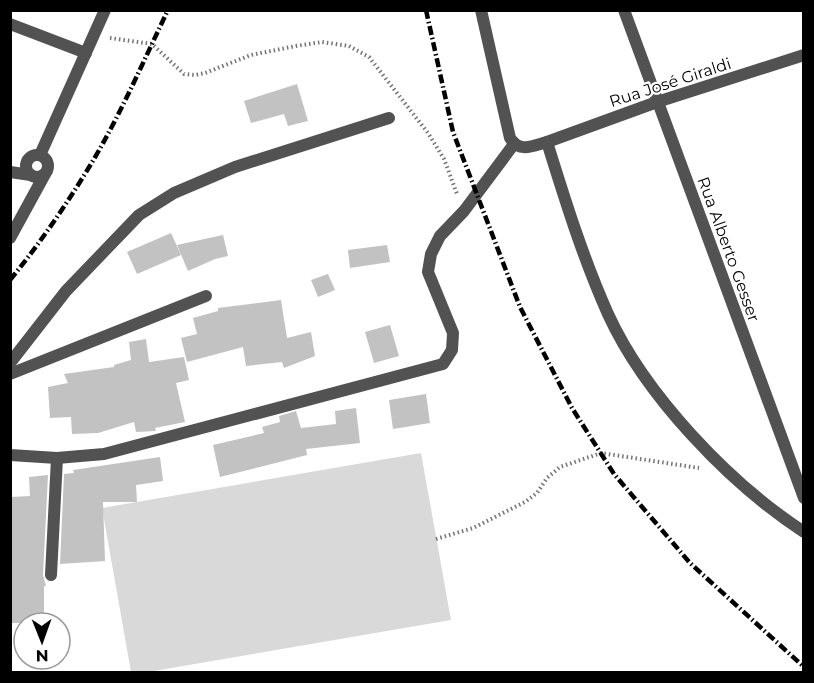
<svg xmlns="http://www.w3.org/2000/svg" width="814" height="683" viewBox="0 0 814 683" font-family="Montserrat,sans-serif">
	<rect width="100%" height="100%" fill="#fff"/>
	<path fill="#d9d9d9" d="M 421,453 L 451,620 L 148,672 L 131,672 L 102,508 Z"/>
	<g fill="#c2c2c2">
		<path d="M 297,84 L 308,121 L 288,126 L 284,114 L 251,123 L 244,101 Z"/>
		<path d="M 171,233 L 181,255 L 137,274 L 127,252 Z"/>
		<path d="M 223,235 L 228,256 L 215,259 L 188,271 L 177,245 Z"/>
		<path d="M 387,245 L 390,262 L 350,268 L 348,250 Z"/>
		<path d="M 328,274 L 335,290 L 318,297 L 311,280 Z"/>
		<path d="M 281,300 L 287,338 L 311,332 L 315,356 L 284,368 L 282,362 L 246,366 L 243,347 L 187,362 L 181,338 L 197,334 L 193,318 L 218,311 L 218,308 Z"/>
		<path d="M 390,325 L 399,356 L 374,363 L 365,332 Z"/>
		<path d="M 146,339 L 149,362 L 184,357 L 189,380 L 176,383 L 185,422 L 155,428 L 156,431 L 136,432 L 134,422 L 98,433 L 72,434 L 71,417 L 50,418 L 48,387 L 68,383 L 64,374 L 114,367 L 114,365 L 131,360 L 129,342 Z"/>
		<path d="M 426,394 L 430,423 L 393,429 L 389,400 Z"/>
		<path d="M 356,408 L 360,443 L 306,449 L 307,455 L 220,477 L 213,445 L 264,433 L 262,427 L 280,422 L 279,416 L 296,411 L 301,428 L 336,424 L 335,411 Z"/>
		<path d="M 160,457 L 163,481 L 136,485 L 137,502 L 103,502 L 105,561 L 60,564 L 64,474 L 74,473 L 73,470 Z"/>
		<path d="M 48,475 L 43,575 L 46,586 L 44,586 L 44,623 L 10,623 L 10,497 L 30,496 L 29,477 Z"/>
	</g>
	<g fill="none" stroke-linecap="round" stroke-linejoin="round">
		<g stroke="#747474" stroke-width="4" stroke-dasharray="1.5 3" stroke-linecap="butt">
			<path d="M 110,38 L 152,44 L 184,74 L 195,75 L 205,73 L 251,55 L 296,46 L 322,42 L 349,46 L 369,57 L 428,133 L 444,159 L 457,194"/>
			<path d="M 436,539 L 473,528 L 525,502 L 537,493 L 547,478 L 560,467 L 601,453 L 699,468"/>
		</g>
		<g stroke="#525252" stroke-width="12">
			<path d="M 481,10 L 510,138 C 520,153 532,146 547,142 C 565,200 583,258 608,314 C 645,395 729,483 804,532"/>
			<path d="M 624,10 L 804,498"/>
			<path d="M 10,24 L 86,53"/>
			<path d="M 547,142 L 657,102 L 804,55"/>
			<circle cx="37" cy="166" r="11"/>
			<path d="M 40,155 L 105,10"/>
			<path d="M 10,172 L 31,175"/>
			<path d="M 10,238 L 45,174"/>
			<path d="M 10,363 L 66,291 L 139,215 L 174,193 L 235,167 L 389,118"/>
			<path d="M 10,374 L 206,296"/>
			<path d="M 10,455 L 57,458 L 104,454 L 443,364 L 452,350 L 453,333 L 428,272 L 431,254 L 440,236 L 464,211 L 514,144"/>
			<path d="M 51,575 L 57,458"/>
		</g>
		<g stroke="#000" stroke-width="4.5" stroke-dasharray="9 3 1.5 3" stroke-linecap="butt">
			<path d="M 426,10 L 453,132 L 520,307 L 572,408 L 614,474 L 690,563 L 804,667"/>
			<path d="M 10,280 C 41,242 69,201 94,159 C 122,111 144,60 168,10"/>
		</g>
	</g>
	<g text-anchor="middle" stroke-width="4.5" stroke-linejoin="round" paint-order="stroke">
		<g font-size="16" fill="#000" stroke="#fff">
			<text transform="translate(670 82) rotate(-18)" y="6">Rua José Giraldi</text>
			<text transform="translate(729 249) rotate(70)" y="6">Rua Alberto Gesser</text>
		</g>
	</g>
	<rect width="814" height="683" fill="none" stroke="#000000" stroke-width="24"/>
	<g transform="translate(42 641) rotate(179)"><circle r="28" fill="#ffffff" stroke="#999999" stroke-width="1.5"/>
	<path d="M0-4.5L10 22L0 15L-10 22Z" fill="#000000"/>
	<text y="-9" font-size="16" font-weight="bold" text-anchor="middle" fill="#000000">N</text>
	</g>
</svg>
